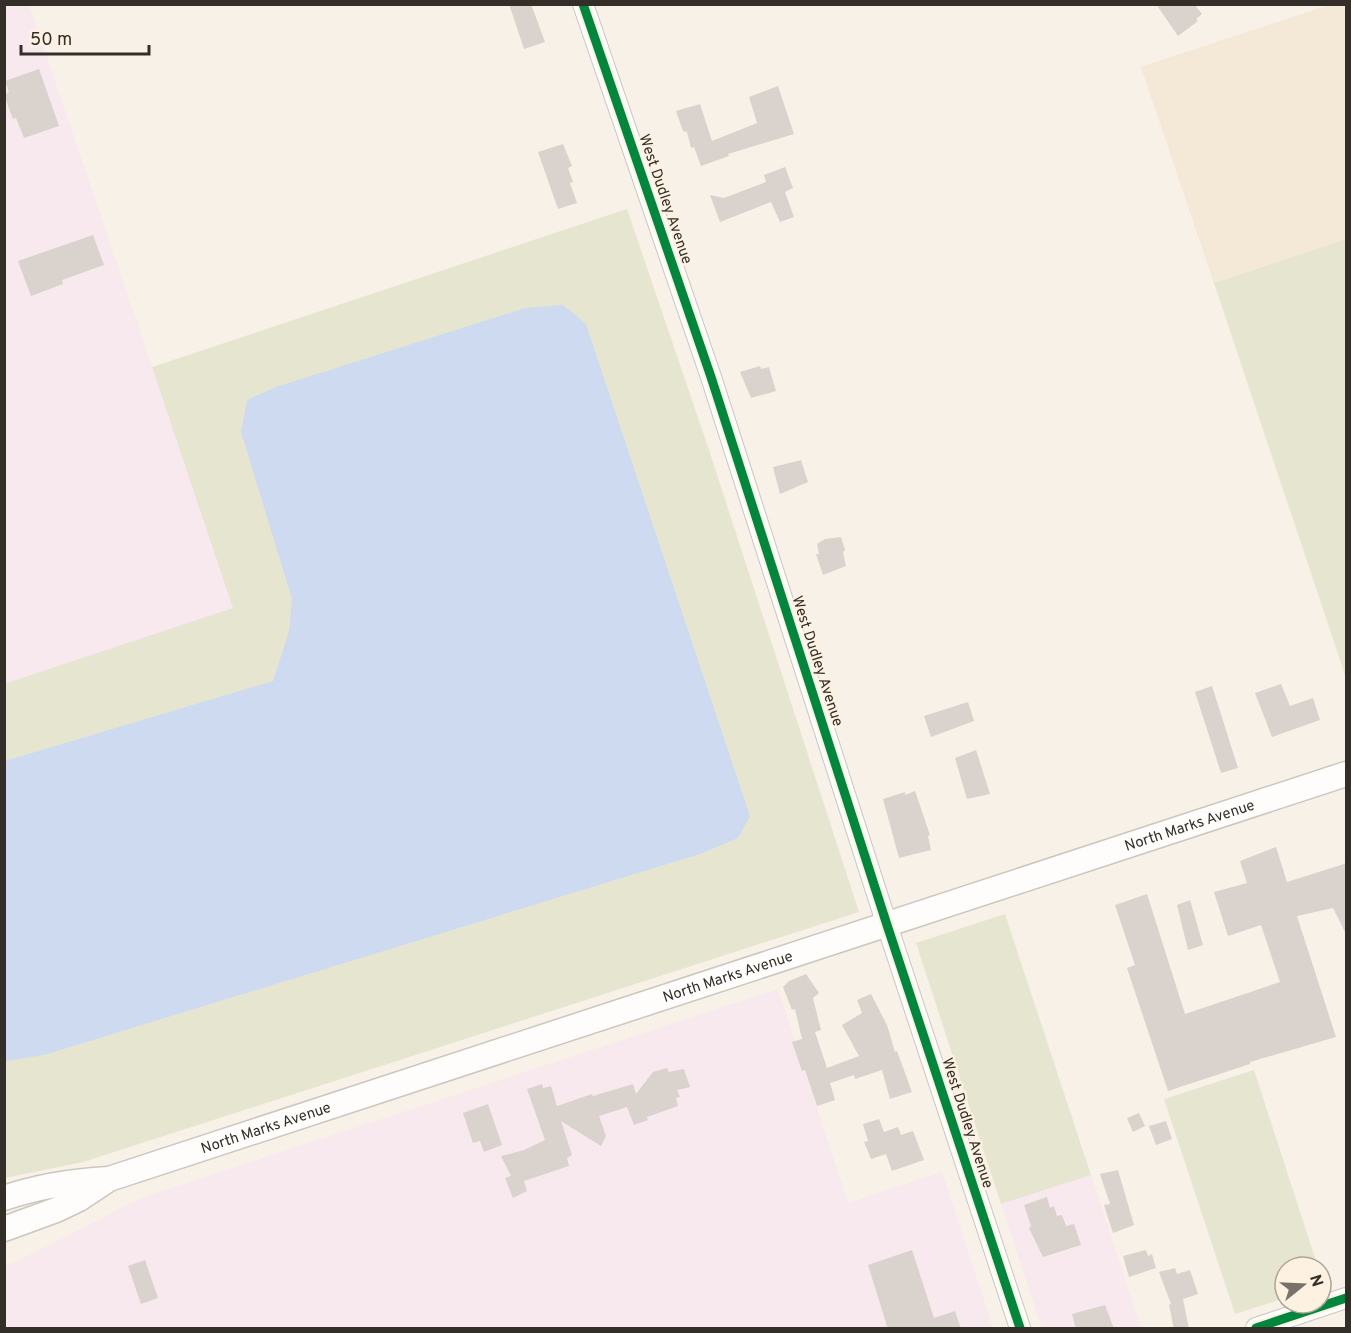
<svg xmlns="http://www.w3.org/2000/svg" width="1351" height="1333" viewBox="0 0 1351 1333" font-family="Overpass,sans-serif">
	<rect width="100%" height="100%" fill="#f7f1e7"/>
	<path fill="#f4e8d7" d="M 1329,5 L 1346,5 L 1346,239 L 1214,283 L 1141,67 Z"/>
	<g fill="#f7e9ed">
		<path d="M 4,5 L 29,5 L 234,608 L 5,684 Z"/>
		<path d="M 778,989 L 848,1203 L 942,1172 L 993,1328 L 5,1328 L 4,1266 L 18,1261 L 141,1198 Z"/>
		<path d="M 1091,1175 L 1141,1328 L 1042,1328 L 1001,1204 Z"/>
	</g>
	<g fill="#e6e6d0">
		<path d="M 627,209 L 709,450 L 859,912 L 83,1162 L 5,1178 L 4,684 L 233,608 L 152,367 Z"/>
		<path d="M 1346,239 L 1346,678 L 1214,283 Z"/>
		<path d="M 1005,914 L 1091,1175 L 1001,1204 L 916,943 Z"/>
		<path d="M 1254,1070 L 1318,1267 L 1285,1267 L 1285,1298 L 1235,1314 L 1164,1099 Z"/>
	</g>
	<path fill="#cedaef" d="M 563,305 L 586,324 L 750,816 L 738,838 L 700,854 L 44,1055 L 6,1061 L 4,1060 L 5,761 L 273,681 L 289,631 L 292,599 L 241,432 L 247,400 L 276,387 L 525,308 Z"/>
	<g fill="#dad3cd">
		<path d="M 509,4 L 531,4 L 545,42 L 524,49 Z"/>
		<path d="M 1156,4 L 1194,4 L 1202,14 L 1196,19 L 1198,21 L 1178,36 Z"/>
		<path d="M 39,69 L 59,126 L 24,138 L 16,118 L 13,119 L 4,95 L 9,92 L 5,81 Z"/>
		<path d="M 778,86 L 794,134 L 728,154 L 729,156 L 701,166 L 694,147 L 691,148 L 687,132 L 683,131 L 676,111 L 700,104 L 712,141 L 757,123 L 749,97 Z"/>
		<path d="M 563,144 L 572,166 L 568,168 L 573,182 L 570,183 L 577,203 L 558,209 L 538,152 Z"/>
		<path d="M 785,167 L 793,188 L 785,192 L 794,217 L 780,222 L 771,202 L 720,222 L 710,195 L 724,198 L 766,182 L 764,175 Z"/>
		<path d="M 93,235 L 104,265 L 62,280 L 63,284 L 31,296 L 18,261 Z"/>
		<path d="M 760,366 L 761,369 L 769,367 L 776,391 L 751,398 L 740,372 Z"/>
		<path d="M 801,460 L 808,482 L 780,494 L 773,467 Z"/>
		<path d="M 841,537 L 845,550 L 843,552 L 846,566 L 823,575 L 816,554 L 819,554 L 817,544 L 825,539 Z"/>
		<path d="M 1281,684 L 1290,706 L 1313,698 L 1320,720 L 1272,737 L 1255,693 Z"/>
		<path d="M 1212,686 L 1238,768 L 1221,773 L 1195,692 Z"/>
		<path d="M 968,702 L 974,721 L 931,737 L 924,716 Z"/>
		<path d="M 976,750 L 990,794 L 967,799 L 955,758 Z"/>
		<path d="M 915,791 L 930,835 L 928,836 L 931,850 L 899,858 L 883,799 L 905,792 L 905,795 Z"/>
		<path d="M 1276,847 L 1287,882 L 1347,863 L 1347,936 L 1333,908 L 1297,916 L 1336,1037 L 1250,1062 L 1250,1064 L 1168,1091 L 1127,968 L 1135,965 L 1115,905 L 1147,894 L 1185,1014 L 1280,982 L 1261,925 L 1228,936 L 1214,892 L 1247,883 L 1240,861 Z"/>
		<path d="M 1190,900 L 1203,945 L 1188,950 L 1177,905 Z"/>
		<path d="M 806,974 L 819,993 L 813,998 L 821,1030 L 815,1032 L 827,1068 L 859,1056 L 842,1025 L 862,1013 L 857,1000 L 871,994 L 887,1025 L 895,1052 L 897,1051 L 912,1092 L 890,1099 L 882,1070 L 855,1079 L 854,1075 L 830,1083 L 835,1100 L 817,1106 L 805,1070 L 802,1071 L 792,1042 L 802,1039 L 795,1009 L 792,1010 L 783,987 L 789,981 Z"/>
		<path d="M 667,1068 L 669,1072 L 684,1069 L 690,1087 L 677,1090 L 680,1097 L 676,1098 L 678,1106 L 647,1117 L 648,1120 L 634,1125 L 627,1107 L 599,1116 L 606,1136 L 601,1146 L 561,1121 L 572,1155 L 567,1158 L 569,1166 L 524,1181 L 527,1191 L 513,1198 L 505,1178 L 511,1176 L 501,1156 L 524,1150 L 545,1140 L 527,1089 L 542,1084 L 543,1088 L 551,1086 L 557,1106 L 592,1094 L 593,1096 L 633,1084 L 636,1094 L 653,1072 Z"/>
		<path d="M 488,1104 L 502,1145 L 484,1152 L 480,1141 L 473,1143 L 463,1113 Z"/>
		<path d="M 1139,1113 L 1145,1126 L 1133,1132 L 1127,1118 Z"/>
		<path d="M 879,1119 L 884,1132 L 898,1127 L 901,1135 L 913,1131 L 924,1160 L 892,1171 L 886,1154 L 871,1159 L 864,1142 L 868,1141 L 863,1124 Z"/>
		<path d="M 1166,1121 L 1172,1139 L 1156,1145 L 1149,1126 Z"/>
		<path d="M 1118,1170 L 1134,1225 L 1113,1233 L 1104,1205 L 1110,1204 L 1100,1174 Z"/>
		<path d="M 1047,1197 L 1050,1208 L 1054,1206 L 1057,1216 L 1062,1215 L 1066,1226 L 1074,1224 L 1081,1245 L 1043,1257 L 1029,1228 L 1031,1226 L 1024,1205 Z"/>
		<path d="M 912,1250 L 934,1318 L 955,1311 L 961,1329 L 888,1329 L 868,1265 Z"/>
		<path d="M 1146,1250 L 1148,1256 L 1152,1254 L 1156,1268 L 1129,1277 L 1123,1256 Z"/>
		<path d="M 145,1260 L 158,1298 L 141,1304 L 128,1266 Z"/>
		<path d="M 1175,1268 L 1177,1274 L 1190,1270 L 1198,1294 L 1183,1299 L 1189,1329 L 1174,1329 L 1169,1305 L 1171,1304 L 1159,1272 Z"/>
		<path d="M 1105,1305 L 1114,1329 L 1076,1329 L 1072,1314 Z"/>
	</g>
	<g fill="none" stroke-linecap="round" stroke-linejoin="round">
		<g stroke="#cbc6bf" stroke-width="22">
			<g id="minor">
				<path d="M 583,4 L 711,377 L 887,925 L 1020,1328"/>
				<path d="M 1256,1328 L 1346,1298"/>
			</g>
		</g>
		<g stroke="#cbc6bf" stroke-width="27">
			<g id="major">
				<path id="s1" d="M 4,1198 C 39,1186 72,1181 109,1179 L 1346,774"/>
				<path d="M 4,1229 L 56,1210 L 79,1199 L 109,1179"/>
			</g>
		</g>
		<use href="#minor" stroke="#fefdfb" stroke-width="20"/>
		<use href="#major" stroke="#fefdfb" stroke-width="24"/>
		<g stroke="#fdf2e1" stroke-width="13">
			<g id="cycleway">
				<path d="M 583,4 L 711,377 L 887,925 L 1020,1328"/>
				<path d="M 1256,1328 L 1346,1298"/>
			</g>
		</g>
		<use href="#cycleway" stroke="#00873e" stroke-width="9"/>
	</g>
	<g text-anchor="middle" stroke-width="4.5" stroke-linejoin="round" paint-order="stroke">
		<g font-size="15" fill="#332e28" stroke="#fdf2e1">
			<text transform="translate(666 199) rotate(71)" y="5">West Dudley Avenue</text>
			<text transform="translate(818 661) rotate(72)" y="5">West Dudley Avenue</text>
			<text dy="5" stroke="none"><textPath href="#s1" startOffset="1244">North Marks Avenue</textPath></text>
			<text dy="5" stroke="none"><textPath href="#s1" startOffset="758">North Marks Avenue</textPath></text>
			<text transform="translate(968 1123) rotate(72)" y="5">West Dudley Avenue</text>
			<text dy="5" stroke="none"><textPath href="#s1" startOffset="272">North Marks Avenue</textPath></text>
		</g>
	</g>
	<rect width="1351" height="1333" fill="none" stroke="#332e28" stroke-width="12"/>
	<g transform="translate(1303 1285) rotate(72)"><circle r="28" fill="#fdf2e1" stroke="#aca497" stroke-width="1.5"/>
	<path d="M0-4.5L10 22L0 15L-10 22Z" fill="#78726b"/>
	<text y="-9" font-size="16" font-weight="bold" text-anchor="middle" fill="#332e28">N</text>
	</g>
	<path d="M21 45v9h128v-9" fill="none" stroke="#332e28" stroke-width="3"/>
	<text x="30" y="45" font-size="18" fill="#332e28" stroke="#fdf2e1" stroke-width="4.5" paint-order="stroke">50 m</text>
</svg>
